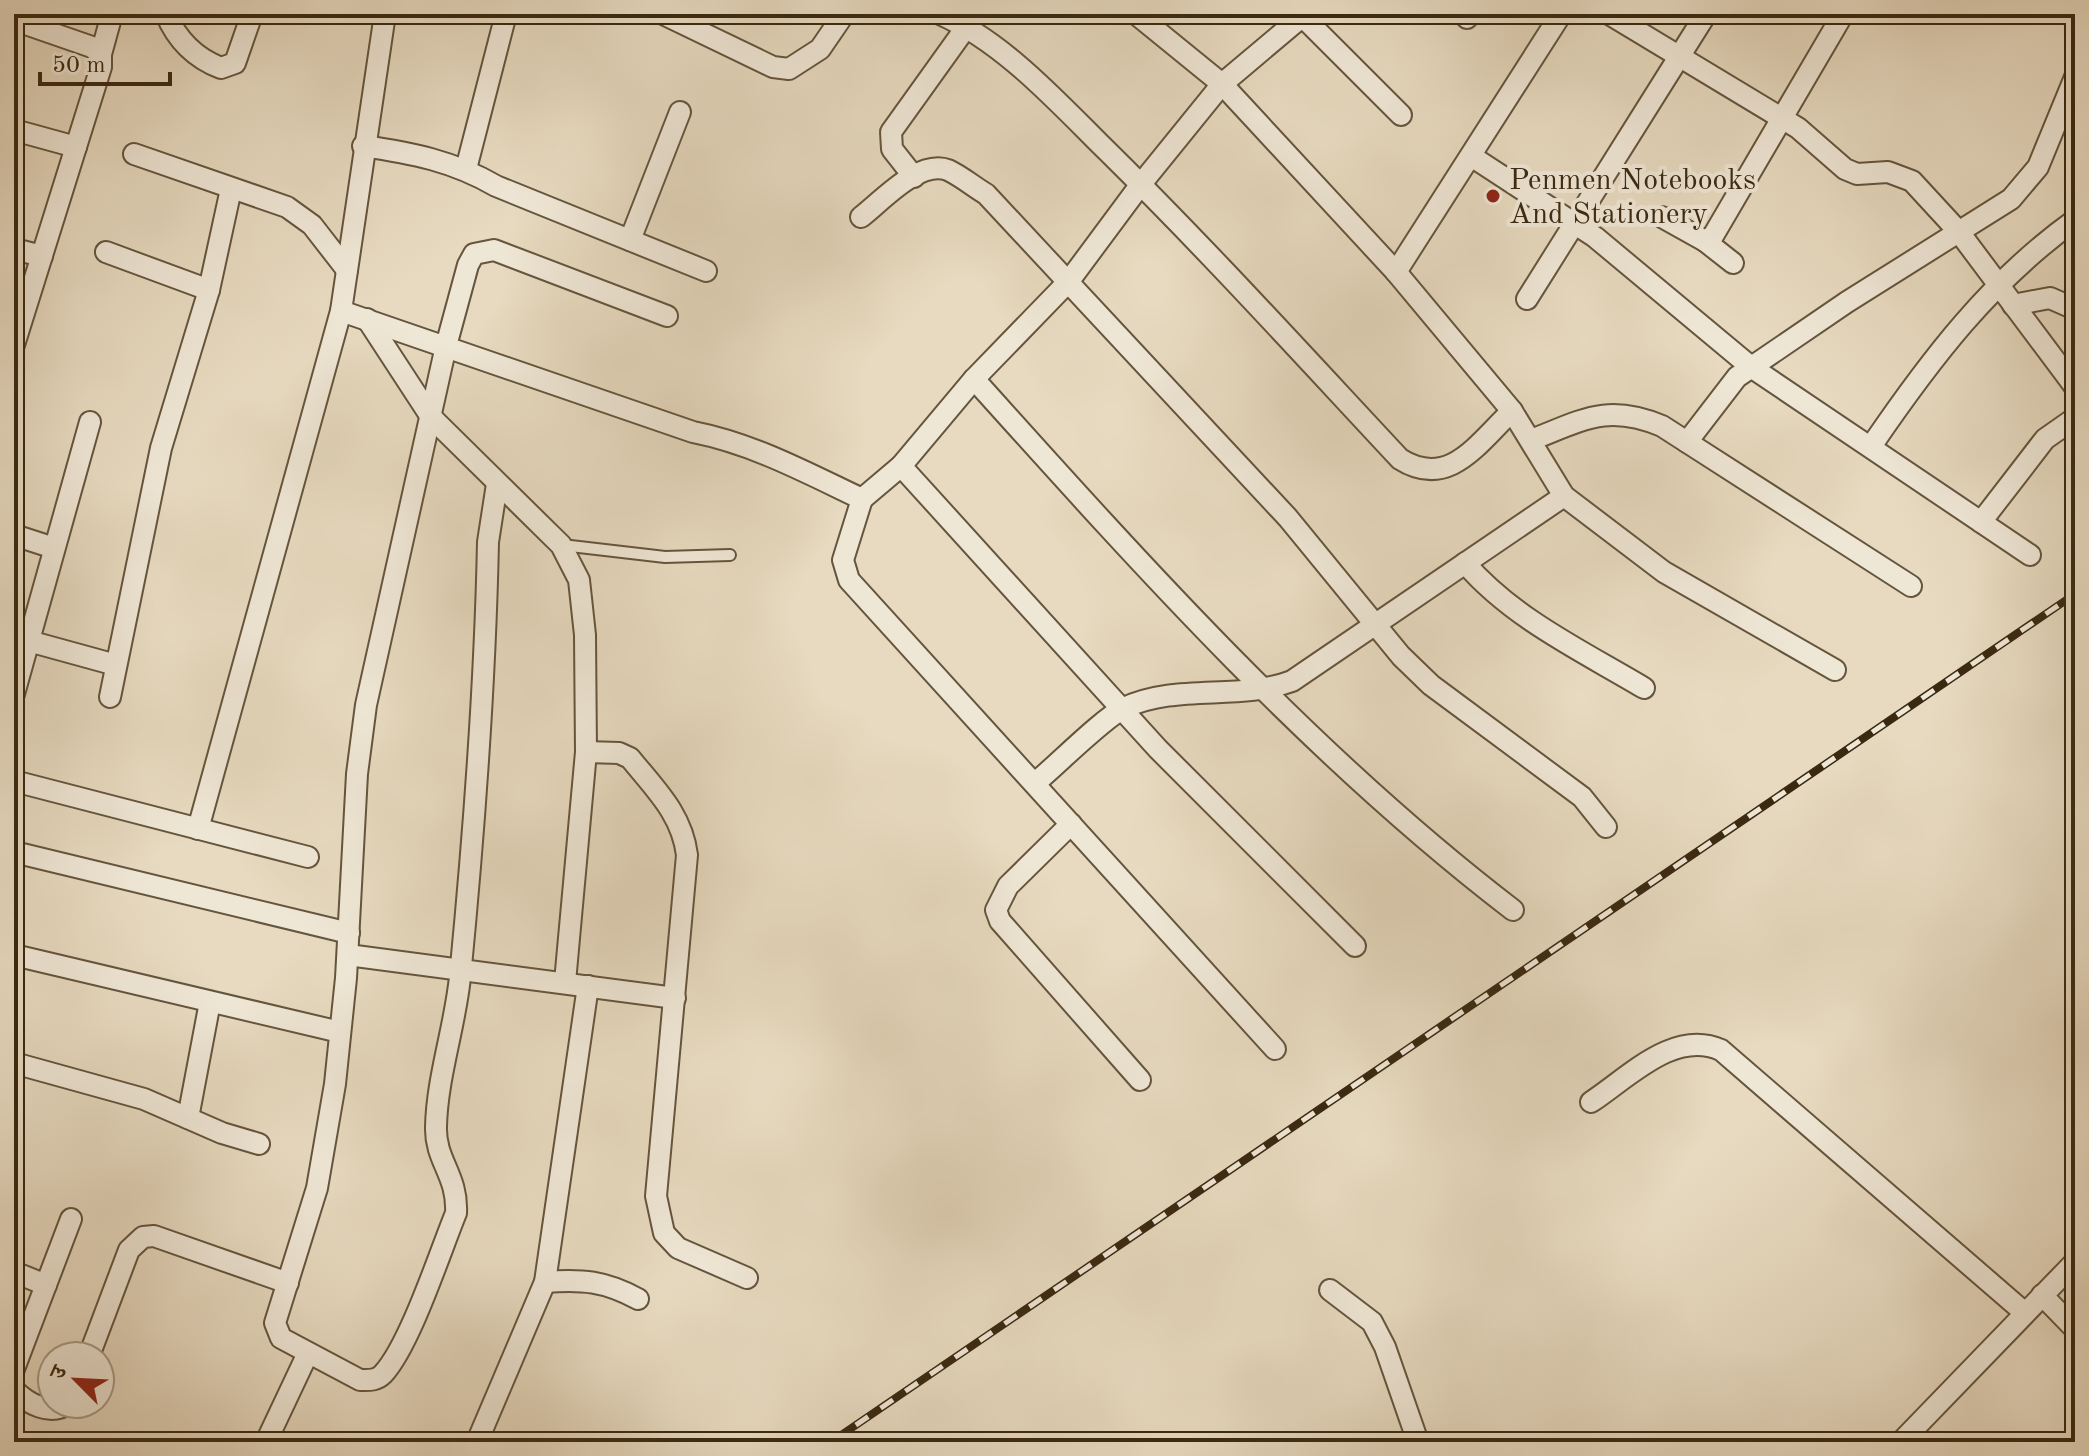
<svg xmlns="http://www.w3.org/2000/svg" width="2089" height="1456" viewBox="0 0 2089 1456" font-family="'Old Standard TT','Noto Serif Devanagari',serif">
	<rect width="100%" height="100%" fill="#e7dac0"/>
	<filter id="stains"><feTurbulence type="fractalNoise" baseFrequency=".0025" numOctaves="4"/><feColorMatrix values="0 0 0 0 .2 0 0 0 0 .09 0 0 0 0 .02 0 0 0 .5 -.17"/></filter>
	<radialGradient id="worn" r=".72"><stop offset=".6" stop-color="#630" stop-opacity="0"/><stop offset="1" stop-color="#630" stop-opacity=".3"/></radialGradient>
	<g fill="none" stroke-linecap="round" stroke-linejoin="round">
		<g stroke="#65553d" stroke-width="14">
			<path id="service" d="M 562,545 L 665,557 L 730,555"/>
		</g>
		<g stroke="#65553d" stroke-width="24">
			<g id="minor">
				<path d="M 166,14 C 177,40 195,58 221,68 L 235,63 L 252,14"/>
				<path d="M 663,14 L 773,67 L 789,69 L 820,49 L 844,14"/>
				<path d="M 940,14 C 1001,41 1052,96 1099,143 C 1203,245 1301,353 1400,459 C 1449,490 1478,443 1512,411"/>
				<path d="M 1136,14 L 1222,84 L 1396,272 L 1512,411 L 1564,496 L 1664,572 L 1835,670"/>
				<path d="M 1300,14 L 1401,115"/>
				<path d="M 1463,14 L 1467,18"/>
				<path d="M 1609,14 L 1798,128 L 1845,169 L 1857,174 L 1888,172 L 1912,181 L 1959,232 L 2075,387"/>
				<path d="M 14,20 L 92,47 L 101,54 L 101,67 L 14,345"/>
				<path d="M 101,54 L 112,14"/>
				<path d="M 14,130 L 76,147"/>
				<path d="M 363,146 C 412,153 453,161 496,186 L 706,271"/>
				<path d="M 134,154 L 287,207 L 312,225 L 347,270"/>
				<path d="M 1471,156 L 1595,237 L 1751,367 L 2030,555"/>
				<path d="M 466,169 L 506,14"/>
				<path d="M 914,177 L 892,149 L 891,132 L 967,26"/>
				<path d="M 861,217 C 882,201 919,159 948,170 C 961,176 974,187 986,194 L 1288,518 L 1401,656 L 1431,685 L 1582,797 L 1606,827"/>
				<path d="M 1662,217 L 1705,241 L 1713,236 L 1843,14"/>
				<path d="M 630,240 L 680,112"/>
				<path d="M 1705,241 L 1733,263"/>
				<path d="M 14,249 L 42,256"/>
				<path d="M 106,252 L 209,290"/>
				<path d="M 1396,272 L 1561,14"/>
				<path d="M 1527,299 L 1706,14"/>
				<path d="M 2013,305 L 2050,298 L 2075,309"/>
				<path d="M 341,311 L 693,432 C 754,444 807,473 862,499 L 901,466 L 974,379 L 1069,281 L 1141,184 L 1222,84 L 1305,14"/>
				<path d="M 367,319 L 431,417 L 561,545 L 579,580 L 585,635 L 586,752 L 565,982"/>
				<path d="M 974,379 C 1143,567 1312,756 1513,910"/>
				<path d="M 1531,440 C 1583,420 1607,403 1662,426 L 1911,586"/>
				<path d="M 1687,442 L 1737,377 L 1847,302 L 2011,199 L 2038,167 L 2075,77"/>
				<path d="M 1872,445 C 1930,360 1990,281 2075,220"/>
				<path d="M 901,466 L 1158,749 L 1355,946"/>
				<path d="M 497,484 L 488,542 C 485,687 474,833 460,977 C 455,1027 437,1077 436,1127 C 435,1161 458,1175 456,1213 C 440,1252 410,1345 383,1374 C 376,1381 369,1380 360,1380 L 281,1338 L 275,1323 L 317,1188 L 335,1084 L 346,978 L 357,774 L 366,705 L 446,346 L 468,265 L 474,254 L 494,250 L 667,316"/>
				<path d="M 862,499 L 843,560 L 849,580 L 1275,1049"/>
				<path d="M 1981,522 L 2045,439 L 2075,418"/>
				<path d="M 14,535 L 54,548"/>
				<path d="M 1465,563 C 1512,618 1582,651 1644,688"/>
				<path d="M 14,637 L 116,665"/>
				<path d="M 14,694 L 90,422"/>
				<path d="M 110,697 L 161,448 L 209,290 L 231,189"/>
				<path d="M 586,752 L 619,753 L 630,758 C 655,789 682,814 687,855 L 656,1196 L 664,1233 L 678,1248 L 747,1278"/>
				<path d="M 14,781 L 308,857"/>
				<path d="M 1035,783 C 1056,766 1102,719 1124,708 C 1177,683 1239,701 1292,681 L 1564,496"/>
				<path d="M 1071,824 L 1008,886 L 996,910 L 1000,921 L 1140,1080"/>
				<path d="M 198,829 L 341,311 L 385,14"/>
				<path d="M 14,852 L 349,933"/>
				<path d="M 14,955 L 340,1032"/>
				<path d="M 348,955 L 675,998"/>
				<path d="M 14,1063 L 144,1099 L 222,1133 L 259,1144"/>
				<path d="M 1591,1102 C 1629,1077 1674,1029 1721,1050 L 2025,1313"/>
				<path d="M 188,1118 L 210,1002"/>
				<path d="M 14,1272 L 46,1285"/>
				<path d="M 545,1282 C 582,1279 605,1281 638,1299"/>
				<path d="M 1330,1290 L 1372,1322 L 1385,1347 L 1418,1442"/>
				<path d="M 2042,1295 L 2075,1329"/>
				<path d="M 89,1356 L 129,1250 L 143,1237 L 154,1236 L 288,1283"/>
				<path d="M 14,1369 L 71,1219"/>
				<path d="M 14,1390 C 28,1404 50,1416 68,1404"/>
				<path d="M 266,1442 L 308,1353"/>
				<path d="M 477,1442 L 545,1282 L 588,986"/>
				<path d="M 1901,1442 L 2075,1262"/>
			</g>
		</g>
		<use href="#service" stroke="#efe7d6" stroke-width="10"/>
		<use href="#minor" stroke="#efe7d6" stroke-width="20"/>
		<g stroke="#3a2911" stroke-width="8">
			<path id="rail" d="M 831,1442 L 2075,594"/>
		</g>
		<use href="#rail" stroke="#efe7d6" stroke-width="5" stroke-dasharray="15" stroke-linecap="butt"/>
	</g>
	<circle fill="#8f2418" stroke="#efe7d6" stroke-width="3" cx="1493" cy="196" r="8"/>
	<g text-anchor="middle" stroke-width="8" stroke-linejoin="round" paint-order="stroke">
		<g font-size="30" fill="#3a2911" stroke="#efe7d6" text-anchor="start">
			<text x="1509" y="189">Penmen Notebooks<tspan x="1509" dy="34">And Stationery</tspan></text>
		</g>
	</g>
	<rect width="2089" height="1456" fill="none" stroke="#e7dac0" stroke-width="48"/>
	<rect x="16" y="16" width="2057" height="1424" fill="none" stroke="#3a2911" stroke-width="4"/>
	<rect x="24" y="24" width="2041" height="1408" fill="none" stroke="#3a2911" stroke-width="2"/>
	<g transform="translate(76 1380) rotate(294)"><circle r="38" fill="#efe7d6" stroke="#a79b87" stroke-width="2"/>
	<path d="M0-6L14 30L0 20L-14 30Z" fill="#8f2418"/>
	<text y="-12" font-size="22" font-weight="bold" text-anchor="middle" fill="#3a2911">उ</text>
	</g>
	<path d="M40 72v12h130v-12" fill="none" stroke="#3a2911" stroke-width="4"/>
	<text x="52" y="72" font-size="24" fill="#3a2911" stroke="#efe7d6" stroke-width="6" paint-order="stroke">50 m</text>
	<rect width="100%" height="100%" filter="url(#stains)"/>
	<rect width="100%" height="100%" fill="url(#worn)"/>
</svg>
